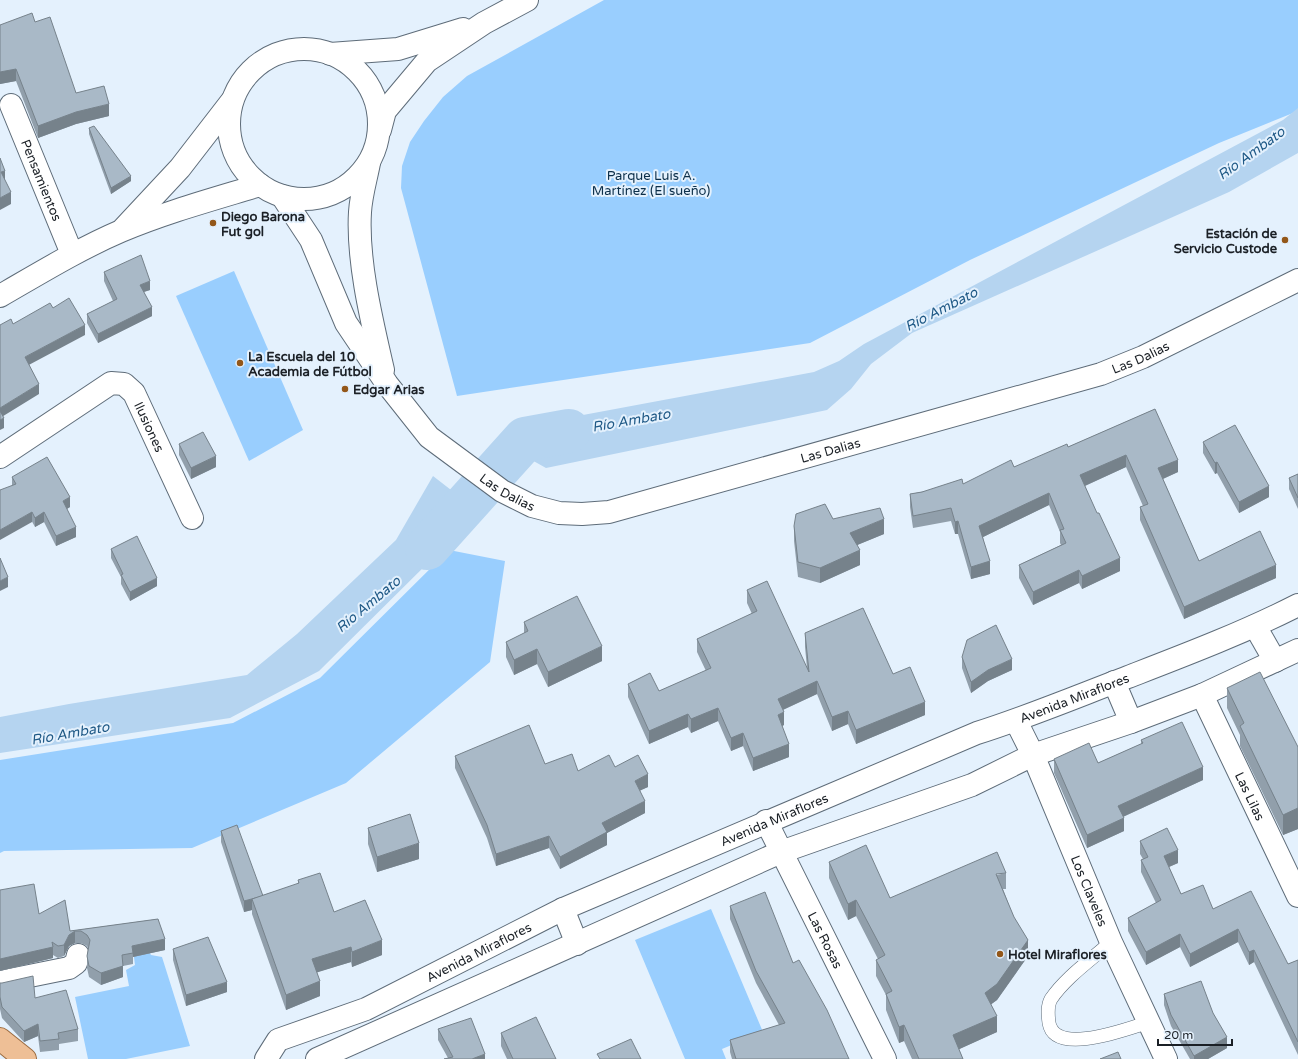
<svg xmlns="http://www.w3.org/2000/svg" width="1298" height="1059" viewBox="0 0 1298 1059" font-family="'Varela Round',sans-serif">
	<rect width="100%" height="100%" fill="#e4f1fd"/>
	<g fill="#99cefe">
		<path d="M 604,0 L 1298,0 L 1298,111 L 1219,143 L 970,260 L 810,343 L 457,396 L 401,188 L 402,166 L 410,142 L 424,121 L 443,97 L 467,76 Z"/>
		<path d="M 234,271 L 303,430 L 249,461 L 176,296 Z"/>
		<path d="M 449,550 L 505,561 L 490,662 L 346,783 L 192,848 L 4,851 L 0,853 L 0,760 L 233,723 L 320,678 Z"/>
		<path d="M 711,909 L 763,1032 L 722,1049 L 726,1059 L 685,1059 L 635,940 Z"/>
		<path d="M 132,942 L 144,943 L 151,955 L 162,957 L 190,1046 L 126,1059 L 88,1059 L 75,997 L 129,986 L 126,970 L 135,965 Z"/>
	</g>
	<g fill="#b5d4f0">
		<path d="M 1298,108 L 1298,153 L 1229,192 L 912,333 L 871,364 L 851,389 L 827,410 L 546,468 L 503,444 L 524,426 L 814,372 L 839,361 L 864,344 L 1283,120 Z"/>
		<path d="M 433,476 L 473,507 L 441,550 L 319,671 L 230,718 L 0,753 L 0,717 L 69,704 L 247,675 L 297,634 L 396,540 Z"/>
	</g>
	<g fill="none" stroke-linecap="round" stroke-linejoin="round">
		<path stroke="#b5d4f0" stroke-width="44" d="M 427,548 L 525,439 L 569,431"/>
		<g stroke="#5e6c79" stroke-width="14">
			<path id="lane" d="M 1111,942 C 1091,960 1066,977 1051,999 C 1047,1006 1048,1015 1049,1023 C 1055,1057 1129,1028 1149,1022"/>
		</g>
		<g stroke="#5e6c79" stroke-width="24">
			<g id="street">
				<path id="s1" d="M 11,105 L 72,254"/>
				<path id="s2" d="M 0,457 L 111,383 L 124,384 L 134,393 L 192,518"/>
				<path d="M 1255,626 L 1275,661"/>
				<path id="s3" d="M 1202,695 L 1298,896"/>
				<path id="s4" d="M 1016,721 L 1033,755 L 1111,942 L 1166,1059"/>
				<path id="s5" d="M 766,821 L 885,1059"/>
				<path d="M 0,982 L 69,968 L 76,963 L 78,955"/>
			</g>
		</g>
		<g stroke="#5e6c79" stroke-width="24">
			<g id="secondary">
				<circle cx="304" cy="124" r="75"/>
				<path d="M 330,54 L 398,49 L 463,29"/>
				<path d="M 380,130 L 385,111 L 427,61 L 484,23 L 527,0"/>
				<path d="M 369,163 C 366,179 361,195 360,212 C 357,261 372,322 383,370"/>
				<path id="s6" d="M 282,196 L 311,240 L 346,323 L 387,384 L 429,437 L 502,491 L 532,506 L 559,513 L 582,514 L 609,512 L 1101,374 L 1143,357 L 1298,280"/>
				<path d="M 124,228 L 180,168 L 231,102"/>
				<path d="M 0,296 C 40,273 79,249 121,231 C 166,212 214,199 260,185"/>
				<path d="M 1114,682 L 1131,722"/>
				<path d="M 563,909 L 577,944"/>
				<path id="s7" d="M 266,1059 L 278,1040 L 366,1009 L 563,909 L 977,733 C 1028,717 1078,696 1128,677 C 1185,655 1243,633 1298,605"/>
				<path d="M 317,1059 L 781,852 L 972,785 L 1033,755 L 1131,722 L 1202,695 L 1298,650"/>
			</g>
		</g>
		<g stroke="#9c6c41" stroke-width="24">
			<path id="primary" d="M 0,1039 L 25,1059"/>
		</g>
		<use href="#lane" stroke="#fff" stroke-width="13"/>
		<use href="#street" stroke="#fff" stroke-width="22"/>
		<use href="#secondary" stroke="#fff" stroke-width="22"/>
		<use href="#primary" stroke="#eebf96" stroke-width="22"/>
	</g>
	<g fill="#919fab">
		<path d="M 35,22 L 76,93 L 109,116 L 76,124 L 38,138 L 16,81 L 0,84 L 0,25 Z"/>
		<path d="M 89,128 L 131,181 L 111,194 L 89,134 Z"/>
		<path d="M 104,272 L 150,290 L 144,292 L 152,316 L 98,343 L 87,323 L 87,314 L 113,301 L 104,281 Z"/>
		<path d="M 1155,409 L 1178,472 L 1163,479 L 1199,561 L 1276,578 L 1184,619 L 1140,520 L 1140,507 L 1143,506 L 1126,467 L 1085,486 L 1120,571 L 1082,589 L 1079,583 L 1033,605 L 1019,578 L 1019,565 L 1061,545 L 1060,543 L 1060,532 L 1049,505 L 983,537 L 990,574 L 971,579 L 958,534 L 955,534 L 951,521 L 913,528 L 910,507 L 910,494 L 963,484 L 1014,467 L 1068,447 Z"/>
		<path d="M 1203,442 L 1269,497 L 1239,513 L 1217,473 L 1215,474 L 1203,453 Z"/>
		<path d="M 179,444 L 216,467 L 191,479 L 179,455 Z"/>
		<path d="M 1298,474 L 1298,509 L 1289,489 L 1289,478 Z"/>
		<path d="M 12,477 L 70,507 L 67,509 L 76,537 L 56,546 L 44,522 L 35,527 L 12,485 Z"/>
		<path d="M 833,519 L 884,534 L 857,545 L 860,565 L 820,583 L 798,577 L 794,541 L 794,526 Z"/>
		<path d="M 111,549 L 157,586 L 130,601 L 121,584 L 121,577 L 111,558 Z"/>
		<path d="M 747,590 L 807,668 L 805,647 L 805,633 L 893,674 L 925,715 L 856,744 L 848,724 L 832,731 L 817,694 L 783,710 L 784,725 L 782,726 L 789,757 L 753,771 L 743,746 L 731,751 L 718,721 L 691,733 L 688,727 L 649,744 L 628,697 L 628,684 L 659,691 L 706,671 L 697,652 L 697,639 L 752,614 L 747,603 Z"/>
		<path d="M 524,622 L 602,661 L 548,687 L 537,664 L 514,675 L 506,657 L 506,642 L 524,634 Z"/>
		<path d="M 962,657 L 1012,670 L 988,681 L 971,693 L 962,668 Z"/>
		<path d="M 1227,688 L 1298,747 L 1298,829 L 1283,835 L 1240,746 L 1240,735 L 1227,708 Z"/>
		<path d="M 1141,740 L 1203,780 L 1123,817 L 1124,831 L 1087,848 L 1054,773 L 1054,759 L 1098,763 L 1141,744 Z"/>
		<path d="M 455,756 L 545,764 L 578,771 L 615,767 L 648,787 L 640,790 L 645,813 L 607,833 L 607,845 L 560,869 L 549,848 L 496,866 L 487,838 L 455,768 Z"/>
		<path d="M 368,828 L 419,859 L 377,872 L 368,844 Z"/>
		<path d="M 221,831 L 263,895 L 298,884 L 298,880 L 382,955 L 352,967 L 351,962 L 317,972 L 320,996 L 286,1010 L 252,914 L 252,910 L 244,912 L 221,842 Z"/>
		<path d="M 1140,841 L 1178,863 L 1169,867 L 1181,894 L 1213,909 L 1288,964 L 1298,960 L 1298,1055 L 1254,962 L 1249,965 L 1238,942 L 1190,967 L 1180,947 L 1146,965 L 1128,931 L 1128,918 L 1156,903 L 1141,872 L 1141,860 L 1143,859 L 1140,854 Z"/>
		<path d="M 829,862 L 890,898 L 1006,873 L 1006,889 L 1003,889 L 1028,956 L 997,1000 L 991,1004 L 997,1032 L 959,1049 L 963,1059 L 912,1059 L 904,1041 L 899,1043 L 886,1010 L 886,995 L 876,976 L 876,960 L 878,959 L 856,916 L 848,920 L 829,878 Z"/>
		<path d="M 0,890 L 39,914 L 70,931 L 158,919 L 165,950 L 133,957 L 133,964 L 123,966 L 123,977 L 101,985 L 89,977 L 87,968 L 87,956 L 88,949 L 87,946 L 81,943 L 75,943 L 69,946 L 64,956 L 58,958 L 53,955 L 53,958 L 0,971 Z"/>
		<path d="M 730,906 L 793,963 L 849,1059 L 732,1059 L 730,1052 L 730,1040 L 779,1025 L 756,983 L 730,919 Z"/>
		<path d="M 173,949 L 227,992 L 186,1006 L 173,960 Z"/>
		<path d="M 0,983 L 35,998 L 78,1029 L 78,1041 L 59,1044 L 59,1050 L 40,1052 L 38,1036 L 24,1042 L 2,1018 L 0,1009 Z"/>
		<path d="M 1164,994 L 1213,1013 L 1227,1048 L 1208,1059 L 1190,1059 L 1171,1026 L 1164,1005 Z"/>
		<path d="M 438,1029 L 485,1059 L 448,1058 L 438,1040 Z"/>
		<path d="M 501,1033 L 556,1059 L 507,1059 L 501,1046 Z"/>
	</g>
	<g fill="#76828b">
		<path d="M 16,69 L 16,81 L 0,84 L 0,72 Z"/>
		<path d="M 109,104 L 109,116 L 76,124 L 38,138 L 38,126 L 76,112 Z"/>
		<path d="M 5,171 L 5,182 L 1,172 Z"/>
		<path d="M 131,176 L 131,181 L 111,194 L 111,188 Z"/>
		<path d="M 11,192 L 11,204 L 0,210 L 0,198 Z"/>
		<path d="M 150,281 L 150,290 L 140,293 L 140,285 Z"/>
		<path d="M 152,307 L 152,316 L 98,343 L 98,334 Z"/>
		<path d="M 85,325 L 85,335 L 25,367 L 25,357 Z"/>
		<path d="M 39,384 L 39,394 L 0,418 L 0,408 Z"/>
		<path d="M 4,418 L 4,428 L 0,430 L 0,420 Z"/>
		<path d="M 1126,455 L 1126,467 L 1080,488 L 1080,475 Z"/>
		<path d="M 216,456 L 216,467 L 191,479 L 191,468 Z"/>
		<path d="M 1178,460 L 1178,472 L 1158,481 L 1158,468 Z"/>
		<path d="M 1217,462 L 1217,473 L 1215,474 L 1215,463 Z"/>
		<path d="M 1269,486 L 1269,497 L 1239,513 L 1239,502 Z"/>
		<path d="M 1049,493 L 1049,505 L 979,539 L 979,526 Z"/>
		<path d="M 70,497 L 70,507 L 63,511 L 63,501 Z"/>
		<path d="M 32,512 L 32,522 L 0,540 L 0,530 Z"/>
		<path d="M 44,512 L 44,522 L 35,527 L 35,518 Z"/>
		<path d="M 884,519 L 884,534 L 850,548 L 850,533 Z"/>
		<path d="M 958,521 L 958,534 L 955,534 L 955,522 Z"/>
		<path d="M 76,527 L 76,537 L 56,546 L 56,536 Z"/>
		<path d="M 860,550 L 860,565 L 820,583 L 820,568 Z"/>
		<path d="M 1120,558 L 1120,571 L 1082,589 L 1082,576 Z"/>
		<path d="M 990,561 L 990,574 L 971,579 L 971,567 Z"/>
		<path d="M 1276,565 L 1276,578 L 1184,619 L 1184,607 Z"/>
		<path d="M 1079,570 L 1079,583 L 1033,605 L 1033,592 Z"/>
		<path d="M 8,577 L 8,587 L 0,591 L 0,581 Z"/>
		<path d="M 157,578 L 157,586 L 130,601 L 130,592 Z"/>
		<path d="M 602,646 L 602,661 L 548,687 L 548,672 Z"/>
		<path d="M 537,649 L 537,664 L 514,675 L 514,660 Z"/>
		<path d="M 1012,659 L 1012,670 L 988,681 L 971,693 L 971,682 L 988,670 Z"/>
		<path d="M 817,681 L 817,694 L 778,712 L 778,699 Z"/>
		<path d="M 925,702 L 925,715 L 856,744 L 856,730 Z"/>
		<path d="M 718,708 L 718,721 L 691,733 L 691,719 Z"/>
		<path d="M 848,711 L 848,724 L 832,731 L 832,717 Z"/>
		<path d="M 784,712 L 784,725 L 778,728 L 778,715 Z"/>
		<path d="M 688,714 L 688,727 L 649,744 L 649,731 Z"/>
		<path d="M 743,733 L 743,746 L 731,751 L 731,738 Z"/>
		<path d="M 789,744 L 789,757 L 753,771 L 753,758 Z"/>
		<path d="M 1203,767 L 1203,780 L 1118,819 L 1118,806 Z"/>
		<path d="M 648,774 L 648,787 L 635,793 L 635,781 Z"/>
		<path d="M 645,801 L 645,813 L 607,833 L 607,845 L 560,869 L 560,857 L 602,823 Z"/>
		<path d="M 1298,808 L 1298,829 L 1283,835 L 1283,815 Z"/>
		<path d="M 1124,818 L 1124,831 L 1087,848 L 1087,835 Z"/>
		<path d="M 549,836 L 549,848 L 496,866 L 496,854 Z"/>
		<path d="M 419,843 L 419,859 L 377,872 L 377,857 Z"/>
		<path d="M 1178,850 L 1178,863 L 1164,869 L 1164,856 Z"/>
		<path d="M 263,896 L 252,899 L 252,910 L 244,912 L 244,901 Z"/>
		<path d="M 856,900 L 856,916 L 848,920 L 848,904 Z"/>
		<path d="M 1238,929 L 1238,942 L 1190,967 L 1190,954 Z"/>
		<path d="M 75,931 L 75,943 L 69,946 L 64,956 L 64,945 L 69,935 Z"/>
		<path d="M 1180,934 L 1180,947 L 1146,965 L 1146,952 Z"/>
		<path d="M 165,939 L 165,950 L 133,957 L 132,946 Z"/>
		<path d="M 382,940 L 382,955 L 352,967 L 352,952 Z"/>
		<path d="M 1028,940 L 1028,956 L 997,1000 L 985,1009 L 985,993 Z"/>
		<path d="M 53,947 L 53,958 L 0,971 L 0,959 Z"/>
		<path d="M 351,947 L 351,962 L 312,974 L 312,959 Z"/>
		<path d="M 1254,950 L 1254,962 L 1249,965 L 1249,952 Z"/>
		<path d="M 123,966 L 123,977 L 101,985 L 101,973 Z"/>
		<path d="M 320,981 L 320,996 L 286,1010 L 286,995 Z"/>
		<path d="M 227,982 L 227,992 L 186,1006 L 186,995 Z"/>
		<path d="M 997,1016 L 997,1032 L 953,1052 L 953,1035 Z"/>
		<path d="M 38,1024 L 38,1036 L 24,1042 L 24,1031 Z"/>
		<path d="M 904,1025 L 904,1041 L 899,1043 L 899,1027 Z"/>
		<path d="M 1227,1037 L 1227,1048 L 1208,1059 L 1194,1059 L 1194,1056 Z"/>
		<path d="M 485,1054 L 485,1059 L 472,1059 Z"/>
	</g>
	<g fill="#a9b9c7" stroke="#76828b">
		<path d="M 32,13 L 35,22 L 50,17 L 76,93 L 104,86 L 109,104 L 76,112 L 38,126 L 16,69 L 0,72 L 0,25 Z"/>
		<path d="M 94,126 L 131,176 L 111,188 L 89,128 Z"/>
		<path d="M 0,158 L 5,171 L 1,172 L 11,192 L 0,198 Z"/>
		<path d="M 141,255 L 150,281 L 140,285 L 152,307 L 98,334 L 87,314 L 117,299 L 104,272 Z"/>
		<path d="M 69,298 L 85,325 L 25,357 L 39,384 L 0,408 L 0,325 L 11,319 L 13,324 L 50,303 L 53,308 Z"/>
		<path d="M 1155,409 L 1178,460 L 1158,468 L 1199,561 L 1260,531 L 1276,565 L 1184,607 L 1140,507 L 1148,504 L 1126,455 L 1080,475 L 1097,513 L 1099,513 L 1120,558 L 1082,576 L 1079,570 L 1033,592 L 1019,565 L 1066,543 L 1060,530 L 1064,529 L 1049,493 L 979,526 L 990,561 L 971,567 L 958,521 L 955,522 L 951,508 L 913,516 L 910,494 L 922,492 L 962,479 L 963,484 L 1011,460 L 1014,467 L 1067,444 L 1068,447 Z"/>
		<path d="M 0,411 L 4,418 L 0,420 Z"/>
		<path d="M 1235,425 L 1269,486 L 1239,502 L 1217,462 L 1215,463 L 1203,442 Z"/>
		<path d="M 203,432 L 216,456 L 191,468 L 179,444 Z"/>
		<path d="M 47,457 L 70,497 L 63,501 L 76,527 L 56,536 L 44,512 L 35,518 L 32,512 L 0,530 L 0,490 L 16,484 L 12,477 Z"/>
		<path d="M 1298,474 L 1298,498 L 1289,478 Z"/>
		<path d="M 825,504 L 833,519 L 880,508 L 884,519 L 850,533 L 860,550 L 820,568 L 798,562 L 794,526 L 796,514 Z"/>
		<path d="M 137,536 L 157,578 L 130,592 L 121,575 L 123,574 L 111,549 Z"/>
		<path d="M 0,558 L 8,577 L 0,581 Z"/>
		<path d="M 767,581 L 809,672 L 805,633 L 863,608 L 893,674 L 910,667 L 925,702 L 856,730 L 848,711 L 832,717 L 817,681 L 778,699 L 784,712 L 778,715 L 789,744 L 753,758 L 743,733 L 731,738 L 718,708 L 691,719 L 688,714 L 649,731 L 628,684 L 650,673 L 659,691 L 711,668 L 697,639 L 757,611 L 747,590 Z"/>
		<path d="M 577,596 L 602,646 L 548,672 L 537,649 L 514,660 L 506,642 L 528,631 L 524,622 Z"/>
		<path d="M 996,625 L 1012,659 L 988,670 L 971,682 L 962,657 L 967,640 Z"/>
		<path d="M 1260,672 L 1298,747 L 1298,808 L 1283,815 L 1240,726 L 1244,723 L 1227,688 Z"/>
		<path d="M 1182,722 L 1203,767 L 1118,806 L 1124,818 L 1087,835 L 1054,759 L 1089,743 L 1098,763 L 1143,743 L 1141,740 Z"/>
		<path d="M 529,725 L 545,764 L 572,754 L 578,771 L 609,755 L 615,767 L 638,755 L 648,774 L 635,781 L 645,801 L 602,823 L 607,832 L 560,857 L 549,836 L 496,854 L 487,825 L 455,756 Z"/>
		<path d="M 410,814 L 419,843 L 377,857 L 368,828 Z"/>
		<path d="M 237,825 L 263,896 L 244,901 L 221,831 Z"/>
		<path d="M 1167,828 L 1178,850 L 1164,856 L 1181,894 L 1203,885 L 1213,909 L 1251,891 L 1288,964 L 1298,960 L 1298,1042 L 1254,950 L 1249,952 L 1238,929 L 1190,954 L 1180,934 L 1146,952 L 1128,918 L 1161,900 L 1141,860 L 1148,857 L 1140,841 Z"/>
		<path d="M 866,845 L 890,898 L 997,852 L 1006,873 L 996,874 L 1014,917 L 1028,940 L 997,984 L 985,993 L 997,1016 L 953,1035 L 963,1059 L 919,1059 L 904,1025 L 899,1027 L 886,994 L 892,991 L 876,960 L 885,955 L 856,900 L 848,904 L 829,862 Z"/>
		<path d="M 320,873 L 334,912 L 365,900 L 382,940 L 352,952 L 351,947 L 312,959 L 320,981 L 286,995 L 252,899 L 299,883 L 298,880 Z"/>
		<path d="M 34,884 L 39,914 L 65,900 L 70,931 L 158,919 L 165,939 L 132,946 L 133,953 L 122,955 L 123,966 L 101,973 L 89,966 L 87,956 L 90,940 L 87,935 L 81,931 L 75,931 L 69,935 L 64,945 L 58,946 L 52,942 L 53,947 L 0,959 L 0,890 Z"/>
		<path d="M 765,892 L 793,963 L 799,960 L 827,1010 L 849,1059 L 736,1059 L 730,1040 L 785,1023 L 756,971 L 730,906 Z"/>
		<path d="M 208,937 L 227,982 L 186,995 L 173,949 Z"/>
		<path d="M 33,976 L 35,998 L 66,990 L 78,1029 L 58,1033 L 59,1039 L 40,1041 L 38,1024 L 24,1031 L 2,1007 L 0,997 L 0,983 L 2,983 Z"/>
		<path d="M 1201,981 L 1213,1013 L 1227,1037 L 1194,1056 L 1171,1015 L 1164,994 Z"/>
		<path d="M 536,1017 L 556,1059 L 513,1059 L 501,1033 Z"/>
		<path d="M 471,1018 L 485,1054 L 472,1059 L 444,1059 L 453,1057 L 438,1029 Z"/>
		<path d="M 631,1039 L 641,1059 L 600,1059 L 597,1054 Z"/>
		<path d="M 1118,1052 L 1121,1059 L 1100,1059 Z"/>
	</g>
	<g fill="#935719" stroke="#e4f1fd" stroke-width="1.5">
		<circle cx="213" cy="223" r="4"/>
		<circle cx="1285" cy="240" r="4"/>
		<circle cx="240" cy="363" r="4"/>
		<circle cx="345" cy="389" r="4"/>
		<circle cx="1000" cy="954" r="4"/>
	</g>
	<g text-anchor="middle" stroke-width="4" stroke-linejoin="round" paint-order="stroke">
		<g font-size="13" fill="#0c2f4a" stroke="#e4f1fd">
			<text x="651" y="180">Parque Luis A.<tspan x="651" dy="15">Martínez (El sueño)</tspan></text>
		</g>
		<g font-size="13" fill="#1b2026" stroke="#e4f1fd">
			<text dy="5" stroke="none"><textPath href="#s1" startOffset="81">Pensamientos</textPath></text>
			<text dy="5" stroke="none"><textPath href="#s6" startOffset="1040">Las Dalias</textPath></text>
			<text dy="5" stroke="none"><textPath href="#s2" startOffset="197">Ilusiones</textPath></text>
			<text dy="5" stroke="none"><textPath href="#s6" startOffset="716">Las Dalias</textPath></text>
			<text dy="5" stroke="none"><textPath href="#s6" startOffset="380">Las Dalias</textPath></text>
			<text dy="5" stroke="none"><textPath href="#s7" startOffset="890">Avenida Miraflores</textPath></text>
			<text dy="5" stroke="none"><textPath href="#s3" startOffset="112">Las Lilas</textPath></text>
			<text dy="5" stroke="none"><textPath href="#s7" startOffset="566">Avenida Miraflores</textPath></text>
			<text dy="5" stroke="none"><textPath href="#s4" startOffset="185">Los Claveles</textPath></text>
			<text dy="5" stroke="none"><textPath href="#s5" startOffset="133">Las Rosas</textPath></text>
			<text dy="5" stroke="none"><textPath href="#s7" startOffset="242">Avenida Miraflores</textPath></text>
		</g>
		<g font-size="13" font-weight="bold" fill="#1b2026" stroke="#e4f1fd" text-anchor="start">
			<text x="221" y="221">Diego Barona<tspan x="221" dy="15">Fut gol</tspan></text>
			<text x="1277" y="238" text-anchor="end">Estación de<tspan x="1277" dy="15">Servicio Custode</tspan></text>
			<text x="248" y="361">La Escuela del 10<tspan x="248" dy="15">Academia de Fútbol</tspan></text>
			<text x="353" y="394">Edgar Arias</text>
			<text x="1008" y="959">Hotel Miraflores</text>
		</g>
		<g font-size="14" font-style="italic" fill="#1f5986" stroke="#e4f1fd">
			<text transform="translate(1251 153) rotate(-36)" y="5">Río Ambato</text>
			<text transform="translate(941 309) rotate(-27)" y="5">Río Ambato</text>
			<text transform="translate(631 420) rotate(-10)" y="5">Río Ambato</text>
			<text transform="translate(368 604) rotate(-40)" y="5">Río Ambato</text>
			<text transform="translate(70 733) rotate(-10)" y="5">Río Ambato</text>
		</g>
	</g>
	<path d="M1158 1039v6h74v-6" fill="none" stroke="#1b2026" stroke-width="2"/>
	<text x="1164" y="1039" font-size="12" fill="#1b2026" stroke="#e4f1fd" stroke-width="3" paint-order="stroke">20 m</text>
</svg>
